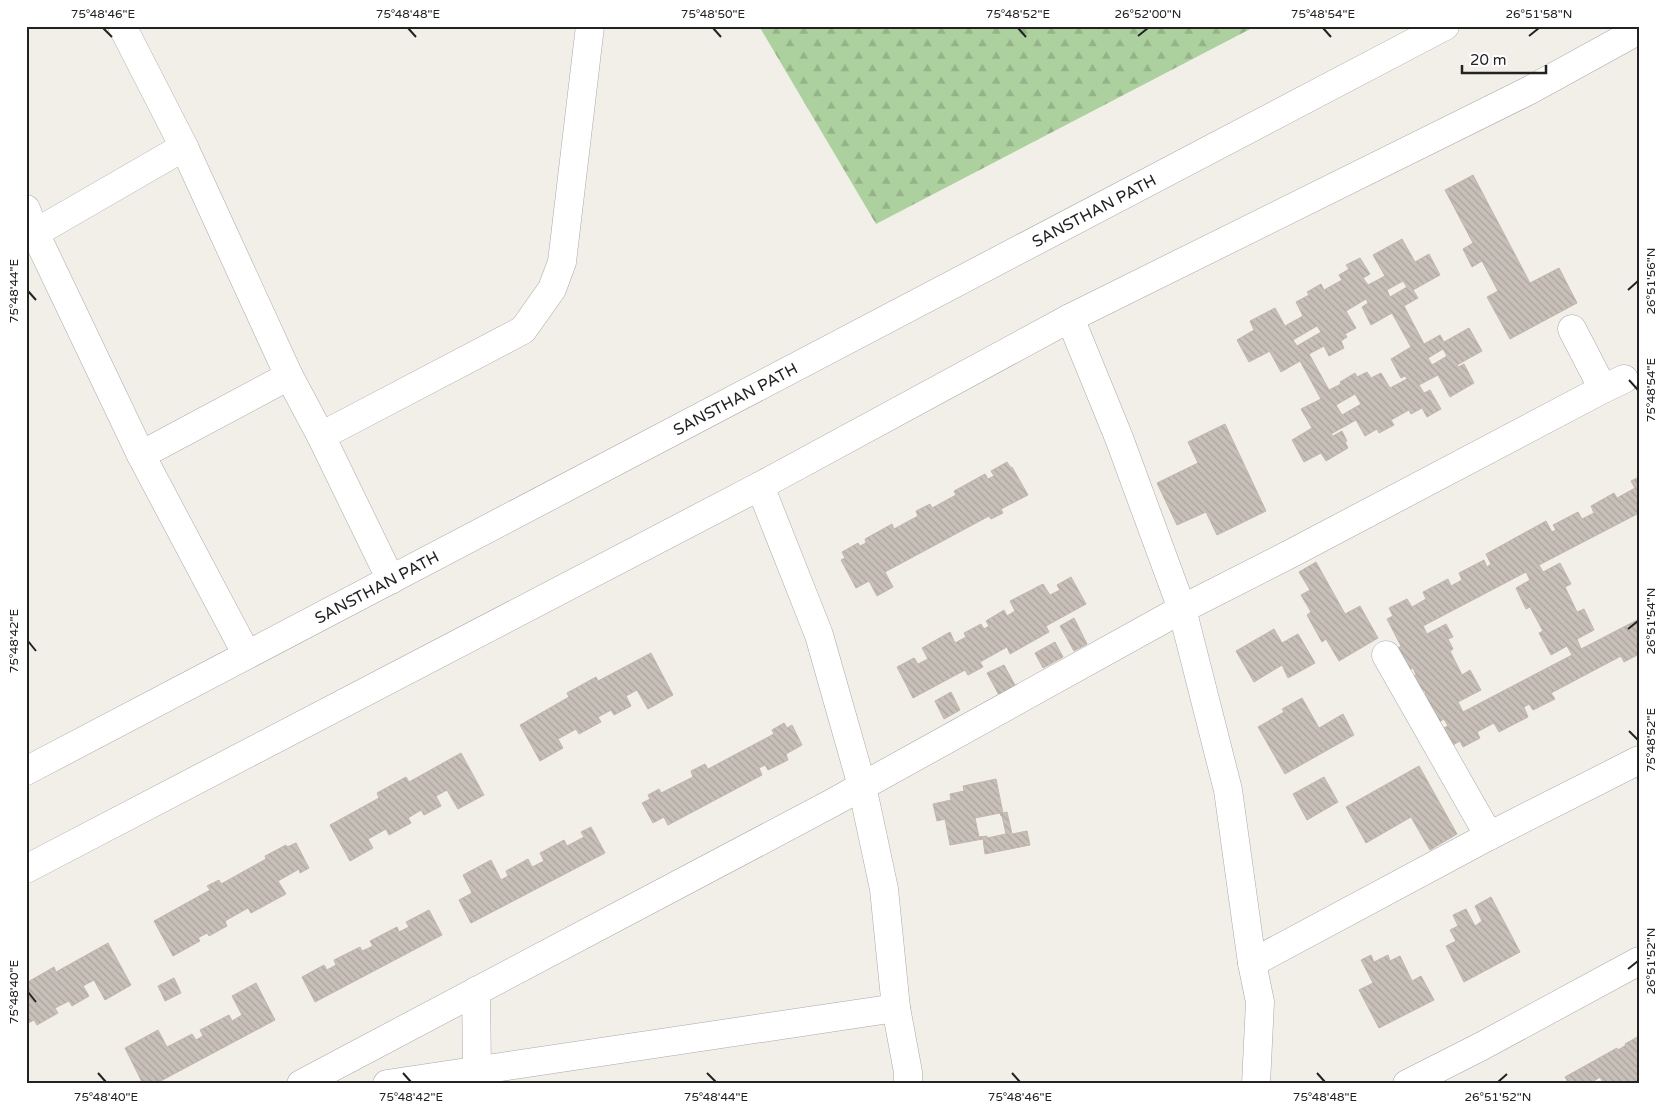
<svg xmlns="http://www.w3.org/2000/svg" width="1665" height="1110" viewBox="0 0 1665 1110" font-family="'Varela Round',sans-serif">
	<defs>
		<pattern id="forest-firs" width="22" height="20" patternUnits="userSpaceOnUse" patternTransform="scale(1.25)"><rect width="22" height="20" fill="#add19e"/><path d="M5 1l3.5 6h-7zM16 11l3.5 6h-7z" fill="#95b388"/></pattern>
		<pattern id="building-back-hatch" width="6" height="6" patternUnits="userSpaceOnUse" patternTransform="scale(1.25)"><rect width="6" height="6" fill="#c7bfb8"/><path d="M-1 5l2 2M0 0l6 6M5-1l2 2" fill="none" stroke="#aba49e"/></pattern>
	</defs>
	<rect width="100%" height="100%" fill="#f2efe9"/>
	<path fill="url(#forest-firs)" d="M 759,26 L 1256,26 L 876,224 Z"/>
	<g fill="url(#building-back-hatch)" stroke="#c4b6ab" fill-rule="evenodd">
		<path d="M 1473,175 L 1530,283 L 1559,268 L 1577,303 L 1510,339 L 1487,297 L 1498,291 L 1482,261 L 1472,267 L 1463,249 L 1473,243 L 1445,190 Z"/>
		<path d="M 1402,239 L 1415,262 L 1429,254 L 1440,275 L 1413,290 L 1418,298 L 1404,306 L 1424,344 L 1440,335 L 1444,342 L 1469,328 L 1482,351 L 1457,365 L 1458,367 L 1464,364 L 1474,383 L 1450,397 L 1438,375 L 1419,385 L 1424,393 L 1430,390 L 1441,409 L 1427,417 L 1422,408 L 1411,414 L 1409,410 L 1391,420 L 1394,425 L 1379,433 L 1377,429 L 1365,436 L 1356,420 L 1331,434 L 1333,436 L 1342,431 L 1347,441 L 1345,442 L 1348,448 L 1326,461 L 1321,453 L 1304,462 L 1292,440 L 1312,428 L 1301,409 L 1321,399 L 1300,361 L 1281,372 L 1270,352 L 1274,350 L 1274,349 L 1249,362 L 1237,340 L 1254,330 L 1250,321 L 1275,308 L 1285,326 L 1303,316 L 1296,302 L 1309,295 L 1307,292 L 1321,284 L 1324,290 L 1342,280 L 1339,275 L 1349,269 L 1346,265 L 1360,258 L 1370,274 L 1363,278 L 1368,285 L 1385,276 L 1373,255 ZM 1403,281 L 1407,287 L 1390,297 L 1387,290 ZM 1366,299 L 1368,303 L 1362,307 L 1371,325 L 1392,313 L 1411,347 L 1391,359 L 1401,378 L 1405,376 L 1407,379 L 1390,388 L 1381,373 L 1371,378 L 1367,372 L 1357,377 L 1355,373 L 1340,382 L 1341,384 L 1329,390 L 1309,354 L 1324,346 L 1329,356 L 1344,348 L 1341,341 L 1347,337 L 1345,334 L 1356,328 L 1346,311 ZM 1317,326 L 1321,332 L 1297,346 L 1293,340 ZM 1443,349 L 1447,356 L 1432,365 L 1428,358 ZM 1355,394 L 1361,404 L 1342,415 L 1336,405 Z"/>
		<path d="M 1225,424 L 1266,511 L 1217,535 L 1206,512 L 1177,525 L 1157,483 L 1198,463 L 1188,442 Z"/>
		<path d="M 1007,462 L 1011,468 L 1012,467 L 1028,495 L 1001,509 L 1003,513 L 991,519 L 989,516 L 885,572 L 893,587 L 877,596 L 869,581 L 856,588 L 841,560 L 845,558 L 842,552 L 858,543 L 860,546 L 866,543 L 865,539 L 892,524 L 894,529 L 918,516 L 916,511 L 930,504 L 932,508 L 956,495 L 954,491 L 985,474 L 988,479 L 994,476 L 991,471 Z"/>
		<path d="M 1639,477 L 1639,513 L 1539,565 L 1543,572 L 1560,563 L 1571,584 L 1565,587 L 1577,612 L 1584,609 L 1594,630 L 1577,639 L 1581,649 L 1639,619 L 1639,654 L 1624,662 L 1621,656 L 1551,693 L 1555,699 L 1533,710 L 1529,704 L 1524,707 L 1528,717 L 1499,732 L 1494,723 L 1477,732 L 1480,738 L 1463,747 L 1460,741 L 1453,745 L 1444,728 L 1448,726 L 1444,719 L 1439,722 L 1424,695 L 1426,694 L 1424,690 L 1419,693 L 1411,678 L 1416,675 L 1413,668 L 1409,670 L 1398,648 L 1401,646 L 1387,619 L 1393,616 L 1389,608 L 1407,599 L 1412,607 L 1426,599 L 1423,592 L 1448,579 L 1451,586 L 1462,580 L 1459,573 L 1484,560 L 1487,567 L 1491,564 L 1486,554 L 1546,521 L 1552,532 L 1556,530 L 1553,525 L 1578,512 L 1582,519 L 1594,513 L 1591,506 L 1614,493 L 1617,498 L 1635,488 L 1631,481 ZM 1526,572 L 1530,580 L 1516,588 L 1526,609 L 1530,607 L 1543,631 L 1539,633 L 1551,655 L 1567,646 L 1572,655 L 1463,712 L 1458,702 L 1481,690 L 1470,670 L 1462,675 L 1450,651 L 1453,649 L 1448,639 L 1453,637 L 1446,624 L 1427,634 L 1423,626 Z"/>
		<path d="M 1316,562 L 1345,614 L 1360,606 L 1378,638 L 1339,661 L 1326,639 L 1322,642 L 1307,615 L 1311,612 L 1301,595 L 1310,590 L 1299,572 Z"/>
		<path d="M 1071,577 L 1086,604 L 1046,626 L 1049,632 L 1010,654 L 1007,647 L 980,662 L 983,667 L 968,675 L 965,670 L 913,698 L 897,667 L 914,658 L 918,664 L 928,659 L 922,648 L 950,632 L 955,643 L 966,637 L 964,633 L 981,624 L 984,629 L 989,626 L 986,621 L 1004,610 L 1007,616 L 1015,611 L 1010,601 L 1043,584 L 1050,595 L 1060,590 L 1057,585 Z"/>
		<path d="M 1074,618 L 1087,644 L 1074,651 L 1060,626 Z"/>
		<path d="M 1274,629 L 1282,643 L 1298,634 L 1315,663 L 1288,678 L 1282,665 L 1254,682 L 1236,651 Z"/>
		<path d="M 1055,642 L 1063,657 L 1043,668 L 1035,653 Z"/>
		<path d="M 651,653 L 673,695 L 648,709 L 637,690 L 626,696 L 631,706 L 614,715 L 611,710 L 598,717 L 601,722 L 579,734 L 576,729 L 558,739 L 563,748 L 540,761 L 520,725 L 569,697 L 567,693 L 596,677 L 598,681 Z"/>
		<path d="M 1004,665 L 1016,687 L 999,695 L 987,673 Z"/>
		<path d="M 951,692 L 960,710 L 944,719 L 935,701 Z"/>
		<path d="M 1302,698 L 1319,728 L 1343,714 L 1354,735 L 1285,774 L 1258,727 L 1284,712 L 1282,709 Z"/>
		<path d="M 784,723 L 787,728 L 792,725 L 802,745 L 786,754 L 788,760 L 768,770 L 765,765 L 759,768 L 762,775 L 668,825 L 664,817 L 653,823 L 642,803 L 650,799 L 648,795 L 659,789 L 661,793 L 693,777 L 691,771 L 705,764 L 708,769 L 774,734 L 772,730 Z"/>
		<path d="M 461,753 L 484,795 L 458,809 L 447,790 L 436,796 L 441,806 L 424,815 L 421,810 L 408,818 L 411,823 L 389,835 L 386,829 L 368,839 L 373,848 L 350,861 L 330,825 L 379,798 L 377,793 L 406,777 L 409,782 Z"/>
		<path d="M 1419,766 L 1457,834 L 1430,850 L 1411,817 L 1366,843 L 1346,807 Z"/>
		<path d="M 1324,777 L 1338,802 L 1307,820 L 1293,794 Z"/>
		<path d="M 996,779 L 1003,813 L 1007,812 L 1012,834 L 1027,831 L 1030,845 L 985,854 L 983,839 L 950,845 L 945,819 L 937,821 L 933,804 L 951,800 L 950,794 L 964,791 L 963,786 ZM 1000,813 L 1001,816 L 1002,816 L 1006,834 L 987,838 L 987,836 L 979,837 L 975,818 Z"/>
		<path d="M 591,827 L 605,853 L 471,923 L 459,900 L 472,893 L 463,875 L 491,860 L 501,880 L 508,876 L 506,871 L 528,859 L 532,867 L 544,861 L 540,853 L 564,840 L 567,846 L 584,837 L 581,832 Z"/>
		<path d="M 296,843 L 309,868 L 300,873 L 299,869 L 278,881 L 286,894 L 251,913 L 248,908 L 225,921 L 227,926 L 209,936 L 207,933 L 198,938 L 200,941 L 173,956 L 154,921 L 210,890 L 207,886 L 219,880 L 221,884 L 266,859 L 265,856 L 286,845 L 287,847 Z"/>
		<path d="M 1491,897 L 1520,952 L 1464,982 L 1446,946 L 1456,941 L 1450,930 L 1458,926 L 1453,915 L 1466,909 L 1475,926 L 1482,921 L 1475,906 Z"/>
		<path d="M 429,910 L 442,935 L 315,1002 L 302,977 L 324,965 L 327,970 L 336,965 L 334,960 L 360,947 L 362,951 L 373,946 L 370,941 L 397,927 L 399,932 L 409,927 L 406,922 Z"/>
		<path d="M 108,943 L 131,985 L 105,1000 L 94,980 L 83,986 L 89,996 L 72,1006 L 69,1001 L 55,1008 L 58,1013 L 37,1025 L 34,1020 L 26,1024 L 26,983 L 54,967 L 56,972 Z"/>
		<path d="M 1371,955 L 1374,962 L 1388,955 L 1390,961 L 1400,956 L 1412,981 L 1421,976 L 1434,1000 L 1379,1028 L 1359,990 L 1373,983 L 1361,960 Z"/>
		<path d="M 174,978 L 181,993 L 165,1001 L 158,986 Z"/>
		<path d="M 256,983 L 275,1020 L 155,1084 L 143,1084 L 125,1048 L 158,1030 L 167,1047 L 192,1034 L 196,1040 L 203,1036 L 200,1030 L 229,1015 L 232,1021 L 242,1015 L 232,996 Z"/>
		<path d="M 1639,1036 L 1639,1081 L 1634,1084 L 1604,1084 L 1600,1077 L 1589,1084 L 1569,1084 L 1565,1077 L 1617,1048 L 1618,1050 L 1626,1045 L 1625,1044 Z"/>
	</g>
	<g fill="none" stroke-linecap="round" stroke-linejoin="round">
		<g stroke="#a9a9a9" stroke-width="29">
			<g id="minor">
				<path d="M 122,26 L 184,147 L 289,376 L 321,436 L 391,580"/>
				<path d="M 26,209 L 35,233 L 141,455 L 247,655"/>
				<path d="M 35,233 L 184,147"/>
				<path d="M 1070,318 L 1119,438 L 1182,609 L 1228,790 L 1252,963 L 1260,1002 L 1256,1084"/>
				<path d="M 1603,389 L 1624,379"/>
				<path d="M 321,436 L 523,330 L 552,289 L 562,262 L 590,26"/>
				<path d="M 141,455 L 289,376"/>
				<path d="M 760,486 L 819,635 L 862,786 L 884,889 L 896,1008 L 908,1072 L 908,1084"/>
				<path d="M 1386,655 L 1489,836"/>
				<path id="s1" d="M 26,771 L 1445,26"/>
				<path d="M 26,869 L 760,486 L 1070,318 L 1530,90 L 1639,30"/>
				<path d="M 1252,963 L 1489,836 L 1639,760"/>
				<path d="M 476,991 L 477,1070"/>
				<path d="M 301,1084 L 832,803 L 1182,609 L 1292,553 L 1603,389 L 1572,329"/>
				<path d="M 387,1084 L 896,1008"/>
				<path d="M 1407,1084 L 1482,1046 L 1639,961"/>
			</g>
		</g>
		<use href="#minor" stroke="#fff" stroke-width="28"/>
	</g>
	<path fill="none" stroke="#222" stroke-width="2" d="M 103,28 L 112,37M 408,28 L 416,37M 713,28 L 721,37M 1018,28 L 1026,37M 1323,28 L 1331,37M 1138,36 L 1148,28M 1529,36 L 1539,28M 1628,290 L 1638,281M 28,291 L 36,300M 1629,380 L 1638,390M 1628,629 L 1638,621M 28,641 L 36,651M 1629,731 L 1638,740M 1628,969 L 1638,961M 28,992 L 36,1002M 98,1073 L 106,1082M 403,1073 L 411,1082M 707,1073 L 716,1082M 1012,1073 L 1020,1082M 1317,1073 L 1325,1082M 1498,1082 L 1507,1074"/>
	<g text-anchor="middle" stroke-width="4.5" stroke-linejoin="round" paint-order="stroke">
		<g font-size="16" fill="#222" stroke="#fff">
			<text dy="6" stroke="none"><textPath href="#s1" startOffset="1206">SANSTHAN PATH</textPath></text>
			<text dy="6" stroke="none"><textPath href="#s1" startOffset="801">SANSTHAN PATH</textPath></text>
			<text dy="6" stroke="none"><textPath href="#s1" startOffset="396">SANSTHAN PATH</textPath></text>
		</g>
	</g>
	<rect width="1665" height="1110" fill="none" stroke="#ffffff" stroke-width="55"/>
	<path d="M1462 65v8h84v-8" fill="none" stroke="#222222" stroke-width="2.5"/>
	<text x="1470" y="65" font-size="15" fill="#222222" stroke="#ffffff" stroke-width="4" paint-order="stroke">20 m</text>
	<rect x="28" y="28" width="1610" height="1054" fill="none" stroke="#222" stroke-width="2"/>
	<g font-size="12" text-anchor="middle" fill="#222">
		<text x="103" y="18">75°48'46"E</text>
		<text x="408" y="18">75°48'48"E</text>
		<text x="713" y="18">75°48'50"E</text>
		<text x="1018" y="18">75°48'52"E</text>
		<text x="1148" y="18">26°52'00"N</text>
		<text x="1323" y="18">75°48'54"E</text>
		<text x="1539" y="18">26°51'58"N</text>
		<text transform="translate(1651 281) rotate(-90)" y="4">26°51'56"N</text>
		<text transform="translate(14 291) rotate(-90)" y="4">75°48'44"E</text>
		<text transform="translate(1651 390) rotate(-90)" y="4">75°48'54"E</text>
		<text transform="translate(1651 621) rotate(-90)" y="4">26°51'54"N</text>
		<text transform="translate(14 641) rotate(-90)" y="4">75°48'42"E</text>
		<text transform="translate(1651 740) rotate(-90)" y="4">75°48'52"E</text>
		<text transform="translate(1651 961) rotate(-90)" y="4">26°51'52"N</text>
		<text transform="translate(14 992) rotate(-90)" y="4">75°48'40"E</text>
		<text x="106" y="1101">75°48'40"E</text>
		<text x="411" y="1101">75°48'42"E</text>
		<text x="716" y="1101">75°48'44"E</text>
		<text x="1020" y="1101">75°48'46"E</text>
		<text x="1325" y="1101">75°48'48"E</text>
		<text x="1498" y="1101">26°51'52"N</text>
	</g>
</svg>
